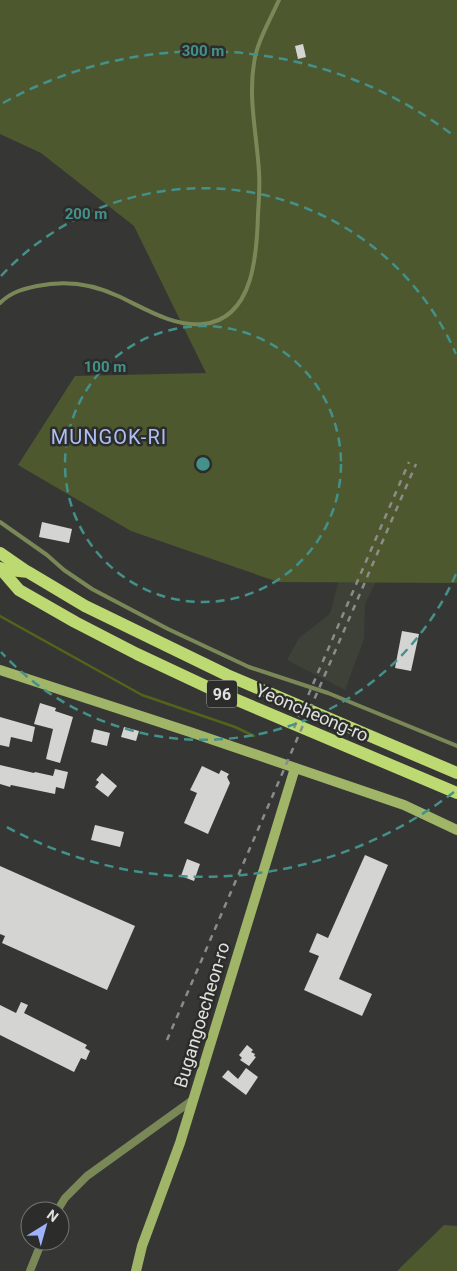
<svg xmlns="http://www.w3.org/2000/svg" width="457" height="1271" viewBox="0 0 457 1271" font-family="Roboto,sans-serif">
	<rect width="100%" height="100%" fill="#363734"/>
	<path fill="#3e4138" d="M 403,527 L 365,604 L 364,639 L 345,690 L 287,660 L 299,638 L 330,614 L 348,546 Z"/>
	<g fill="#4d582f">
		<path d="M 0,0 L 457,0 L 457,583 L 278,582 L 131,531 L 18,465 L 75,376 L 206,373 L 134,226 L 41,153 L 0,134 Z"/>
		<path d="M 444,1225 L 457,1226 L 457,1271 L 397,1271 Z"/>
	</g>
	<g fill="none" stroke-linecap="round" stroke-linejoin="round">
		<path stroke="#52631b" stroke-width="2.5" d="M 0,616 L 142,695 L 235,727 L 254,736"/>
	</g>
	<g fill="#d4d5d2">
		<path d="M 303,44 L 306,57 L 298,59 L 295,46 Z"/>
		<path d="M 42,522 L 72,529 L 69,543 L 39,537 Z"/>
		<path d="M 402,631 L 419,634 L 411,671 L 395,668 Z"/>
		<path d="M 40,703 L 56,708 L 55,711 L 73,717 L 60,763 L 46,759 L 53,729 L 34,724 Z"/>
		<path d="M 0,717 L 35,727 L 32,742 L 11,737 L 9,747 L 0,745 Z"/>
		<path d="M 124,727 L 139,731 L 136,741 L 121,737 Z"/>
		<path d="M 94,729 L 110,733 L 107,746 L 91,742 Z"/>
		<path d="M 0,765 L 34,773 L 35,772 L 53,776 L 55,769 L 68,772 L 64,789 L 56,787 L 55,794 L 11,785 L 10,787 L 0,784 Z"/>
		<path d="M 202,766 L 219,774 L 221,770 L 229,774 L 227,777 L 230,783 L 208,834 L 184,823 L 197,793 L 190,790 Z"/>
		<path d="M 102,773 L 117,786 L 108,797 L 95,787 L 99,782 L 96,780 Z"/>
		<path d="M 95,825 L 124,832 L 120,847 L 91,840 Z"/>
		<path d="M 365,855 L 388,865 L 339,979 L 372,994 L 362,1016 L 304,990 L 319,956 L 309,952 L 317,933 L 328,938 Z"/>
		<path d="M 187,859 L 200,864 L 194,881 L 181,876 Z"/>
		<path d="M 0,866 L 135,926 L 107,990 L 2,943 L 5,936 L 0,934 Z"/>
		<path d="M 21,1002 L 28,1005 L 24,1013 L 87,1045 L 85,1048 L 90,1051 L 86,1060 L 81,1058 L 74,1072 L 0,1035 L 0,1005 L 16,1013 Z"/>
		<path d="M 247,1045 L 253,1050 L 251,1052 L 255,1054 L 254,1056 L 256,1057 L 249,1066 L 240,1060 L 242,1058 L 239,1055 Z"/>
		<path d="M 246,1068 L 258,1077 L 246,1095 L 222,1077 L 228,1070 L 238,1079 Z"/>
	</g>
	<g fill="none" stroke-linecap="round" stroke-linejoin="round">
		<g stroke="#7a8858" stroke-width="4">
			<path d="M 0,303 C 11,292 23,289 37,286 C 65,280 93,284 118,296 C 144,308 173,327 203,324 C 254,319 257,253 258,214 C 259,200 260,186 259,172 C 257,136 248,99 254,63 C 256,44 271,18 279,0"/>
			<path d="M 0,522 L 47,555 L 64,570 L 92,589 L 168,629 L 249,667 L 328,693 L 457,746"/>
		</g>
		<g stroke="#7a8858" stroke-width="8">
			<path d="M 57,1211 L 65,1198 L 87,1176 L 194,1099"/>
			<path d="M 30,1271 L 42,1241"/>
		</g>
		<g stroke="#a0b567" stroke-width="10">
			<path d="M 0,670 L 190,732 L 404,805 L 457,830"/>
			<path d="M 136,1271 L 142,1246 L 180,1143 L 295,768"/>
		</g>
		<g stroke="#bdd971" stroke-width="12">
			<path d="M 0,553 L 26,571"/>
			<path d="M 0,568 L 19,590 L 75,622 L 137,654 L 218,692 L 457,793"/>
			<path d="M 2,569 L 28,572 L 85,606 L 227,675 L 457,773"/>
		</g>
		<g stroke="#8b8c8a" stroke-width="2.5" stroke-dasharray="6 6" stroke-linecap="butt">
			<path d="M 294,728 L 409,462"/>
			<path d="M 167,1040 L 416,464"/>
		</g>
	</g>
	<g fill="none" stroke="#43918a" stroke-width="2.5" stroke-dasharray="9 6">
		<circle cx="203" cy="464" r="138"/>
		<path d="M456 574A276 276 0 0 1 1 652M1 276A276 276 0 0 1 456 354"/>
		<path d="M454 792A413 413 0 0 1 3 825M3 103A413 413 0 0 1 454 136"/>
	</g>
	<g text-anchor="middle" stroke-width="5" stroke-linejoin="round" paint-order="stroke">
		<rect fill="#2c2d2a" stroke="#aaaba9" stroke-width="1" x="207" y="680.5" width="30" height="27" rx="4"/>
		<g font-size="16" font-weight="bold" fill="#e0e1df">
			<text x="222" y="700">96</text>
		</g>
		<g font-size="18" fill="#e0e1df" stroke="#2c2d2a">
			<text transform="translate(312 713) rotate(23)" y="6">Yeoncheong-ro</text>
			<text transform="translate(202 1015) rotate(-73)" y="6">Bugangoecheon-ro</text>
		</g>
		<g font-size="20" letter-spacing="1" fill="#adbef5" stroke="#2c2d2a">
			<text x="109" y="444">MUNGOK-RI</text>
		</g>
	</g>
	<circle cx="203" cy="464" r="8" fill="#43918a" stroke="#2c2d2a" stroke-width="2.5"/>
	<g font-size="15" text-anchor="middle" font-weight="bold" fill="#43918a" stroke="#2c2d2a" stroke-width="5" stroke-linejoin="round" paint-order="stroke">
		<text x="203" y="56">300 m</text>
		<text x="86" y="219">200 m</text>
		<text x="105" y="372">100 m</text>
	</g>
	<g transform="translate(45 1226) rotate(37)"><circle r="24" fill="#2c2d2a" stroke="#747572"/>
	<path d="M0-4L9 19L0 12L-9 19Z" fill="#9fb3fd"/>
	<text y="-8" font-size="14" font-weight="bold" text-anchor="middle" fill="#e0e1df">N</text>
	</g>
</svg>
